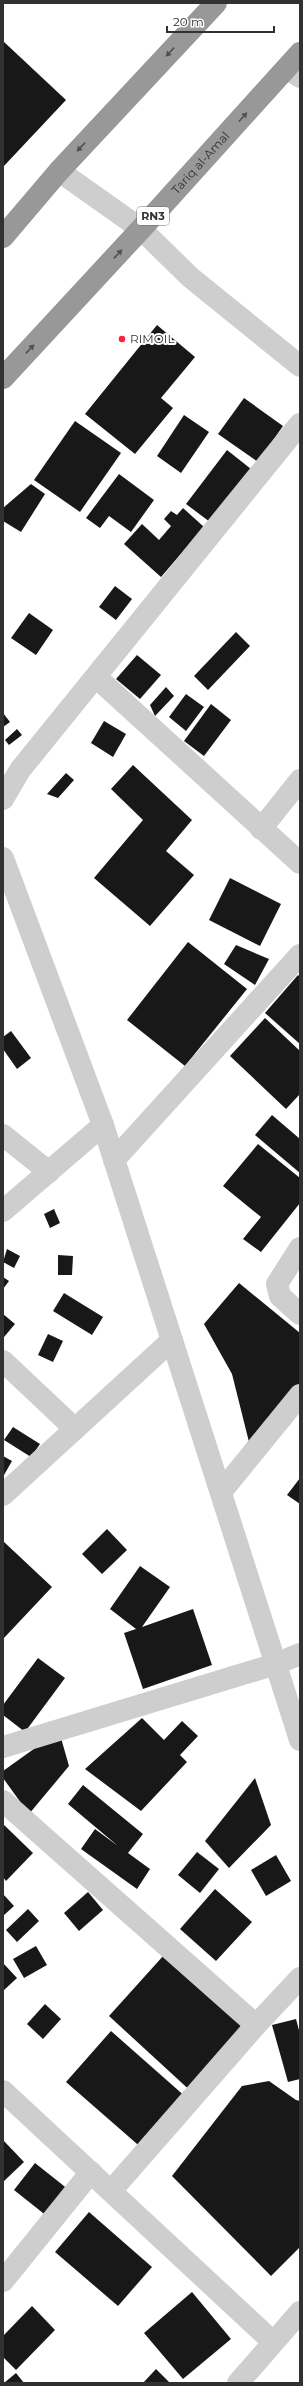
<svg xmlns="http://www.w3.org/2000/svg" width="303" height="2386" viewBox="0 0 303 2386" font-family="Montserrat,sans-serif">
	<rect width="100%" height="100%" fill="#fff"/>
	<g fill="#181818">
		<path d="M 3,41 L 66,100 L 3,167 Z"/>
		<path d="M 157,325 L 195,357 L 161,398 L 173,408 L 135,454 L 85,414 Z"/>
		<path d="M 244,398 L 283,426 L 258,462 L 218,434 Z"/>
		<path d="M 184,415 L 209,432 L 181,473 L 157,456 Z"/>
		<path d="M 75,421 L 121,453 L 80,512 L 34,480 Z"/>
		<path d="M 227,450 L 251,469 L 210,522 L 186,504 Z"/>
		<path d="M 119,474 L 154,500 L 131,532 L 109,516 L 100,528 L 86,518 Z"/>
		<path d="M 31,484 L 45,494 L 21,532 L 3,521 L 3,508 Z"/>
		<path d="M 183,508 L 204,527 L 161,577 L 124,544 L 142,524 L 159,540 L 171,526 L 164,519 L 171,511 L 177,515 Z"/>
		<path d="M 115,586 L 132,599 L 116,620 L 99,607 Z"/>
		<path d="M 29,613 L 53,630 L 36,655 L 11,638 Z"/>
		<path d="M 236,632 L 250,646 L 208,690 L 194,676 Z"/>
		<path d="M 137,655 L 161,675 L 140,699 L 116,679 Z"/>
		<path d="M 166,687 L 174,696 L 155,716 L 150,705 Z"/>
		<path d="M 186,694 L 204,707 L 186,731 L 169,717 Z"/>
		<path d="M 211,704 L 231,720 L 204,756 L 184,741 Z"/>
		<path d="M 3,713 L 10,722 L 3,727 Z"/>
		<path d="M 104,721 L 126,734 L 113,757 L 91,743 Z"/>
		<path d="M 17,729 L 22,735 L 9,745 L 5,740 Z"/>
		<path d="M 133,765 L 192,820 L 166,851 L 194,875 L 150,926 L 94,878 L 143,820 L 111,789 Z"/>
		<path d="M 66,773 L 74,780 L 58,798 L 47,794 Z"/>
		<path d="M 230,878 L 281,904 L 260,946 L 209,920 Z"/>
		<path d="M 188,942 L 247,989 L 185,1066 L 127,1020 Z"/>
		<path d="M 236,945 L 269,959 L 255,985 L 224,964 Z"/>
		<path d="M 298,975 L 300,977 L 300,1044 L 265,1013 Z"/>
		<path d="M 265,1018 L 300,1051 L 300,1094 L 286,1109 L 230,1056 Z"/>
		<path d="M 11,1031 L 31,1058 L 17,1069 L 3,1049 L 3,1037 Z"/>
		<path d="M 272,1115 L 300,1139 L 300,1173 L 255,1135 Z"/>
		<path d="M 258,1144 L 300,1178 L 300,1203 L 261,1252 L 243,1239 L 261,1217 L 223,1186 Z"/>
		<path d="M 54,1209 L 60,1223 L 50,1228 L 44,1214 Z"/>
		<path d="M 7,1249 L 20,1256 L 14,1268 L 3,1262 Z"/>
		<path d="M 58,1255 L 73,1256 L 72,1275 L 58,1275 Z"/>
		<path d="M 3,1277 L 9,1281 L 3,1289 Z"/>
		<path d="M 239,1283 L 300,1333 L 300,1386 L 250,1446 L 232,1374 L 204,1324 Z"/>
		<path d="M 64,1293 L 103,1317 L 92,1335 L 53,1311 Z"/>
		<path d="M 3,1314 L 15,1324 L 4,1337 L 3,1336 Z"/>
		<path d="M 48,1334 L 63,1341 L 53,1362 L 38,1355 Z"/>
		<path d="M 13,1427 L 40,1444 L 31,1457 L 4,1440 Z"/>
		<path d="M 3,1456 L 12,1461 L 4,1475 L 3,1475 Z"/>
		<path d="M 300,1478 L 300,1504 L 287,1495 Z"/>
		<path d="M 107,1529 L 127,1550 L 102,1574 L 82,1554 Z"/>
		<path d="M 3,1541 L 52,1587 L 3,1639 Z"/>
		<path d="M 140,1566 L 170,1587 L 142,1627 L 193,1609 L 212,1665 L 143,1689 L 124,1633 L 136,1629 L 110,1609 Z"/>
		<path d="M 38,1658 L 65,1678 L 25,1732 L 3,1715 L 3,1705 Z"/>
		<path d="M 142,1718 L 164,1740 L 182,1721 L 198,1736 L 180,1755 L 187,1762 L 141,1811 L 85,1769 Z"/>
		<path d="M 59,1731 L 69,1766 L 29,1814 L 3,1778 L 3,1771 Z"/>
		<path d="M 255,1778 L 271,1825 L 229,1868 L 205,1841 Z"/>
		<path d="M 83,1785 L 143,1834 L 128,1853 L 150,1869 L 137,1889 L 81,1849 L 95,1829 L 118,1846 L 68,1804 Z"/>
		<path d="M 3,1824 L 33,1853 L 6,1881 L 3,1877 Z"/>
		<path d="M 197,1852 L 219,1869 L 200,1893 L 178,1875 Z"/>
		<path d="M 276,1855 L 291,1881 L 266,1896 L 251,1870 Z"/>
		<path d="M 215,1889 L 252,1922 L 216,1961 L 180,1929 Z"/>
		<path d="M 88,1892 L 103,1910 L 79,1931 L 64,1913 Z"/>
		<path d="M 3,1894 L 14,1906 L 3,1916 Z"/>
		<path d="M 28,1909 L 39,1921 L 17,1942 L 6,1930 Z"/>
		<path d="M 36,1946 L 47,1965 L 24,1978 L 13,1959 Z"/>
		<path d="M 164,1955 L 250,2034 L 195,2095 L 109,2016 Z"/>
		<path d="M 3,1963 L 17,1978 L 3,1991 Z"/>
		<path d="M 45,2004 L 61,2019 L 43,2039 L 27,2024 Z"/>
		<path d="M 296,2019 L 300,2034 L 300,2079 L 288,2082 L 272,2025 Z"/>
		<path d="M 111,2031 L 196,2106 L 152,2157 L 66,2082 Z"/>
		<path d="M 269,2081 L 296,2100 L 300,2101 L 300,2247 L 271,2276 L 172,2176 L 242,2086 Z"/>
		<path d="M 3,2140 L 24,2162 L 3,2182 Z"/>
		<path d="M 35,2163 L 69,2190 L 48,2217 L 14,2190 Z"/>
		<path d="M 89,2212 L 152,2267 L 118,2306 L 55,2252 Z"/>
		<path d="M 192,2292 L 231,2339 L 183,2379 L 144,2333 Z"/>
		<path d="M 32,2306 L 55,2330 L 16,2370 L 3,2357 L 3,2336 Z"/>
		<path d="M 156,2369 L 170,2383 L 143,2383 Z"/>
		<path d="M 16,2373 L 24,2383 L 4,2383 Z"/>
	</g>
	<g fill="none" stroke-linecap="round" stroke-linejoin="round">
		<g stroke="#cecece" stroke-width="22">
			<path d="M 287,68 L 300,77"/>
			<path d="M 59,171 L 141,229 L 190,277 L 300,366"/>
			<path d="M 96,677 L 300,863"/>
			<path d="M 3,799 L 20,770 L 300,424"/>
			<path d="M 261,829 L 300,780"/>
			<path d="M 3,858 L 103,1125 L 300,1740"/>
			<path d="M 3,1135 L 49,1172"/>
			<path d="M 114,1160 L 300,955"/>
			<path d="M 3,1211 L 103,1125"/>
			<path d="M 300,1248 L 277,1284 L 280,1296 L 300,1314"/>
			<path d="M 3,1361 L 75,1429"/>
			<path d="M 221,1492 L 300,1395"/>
			<path d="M 3,1495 L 172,1340"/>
			<path d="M 3,1747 L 276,1664 L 300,1654"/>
			<path d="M 3,1801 L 256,2025"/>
			<path d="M 3,2091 L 273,2342"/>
			<path d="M 111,2191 L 256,2025 L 300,1978"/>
			<path d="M 3,2281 L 91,2172"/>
			<path d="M 238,2383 L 300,2312"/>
		</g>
		<g stroke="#989898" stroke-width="22">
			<path d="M 3,237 L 59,171 L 216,3"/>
			<path id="s1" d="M 3,378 L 141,229 L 300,53"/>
		</g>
	</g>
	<defs><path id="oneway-solid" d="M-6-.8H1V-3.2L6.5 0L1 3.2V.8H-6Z"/></defs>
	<g fill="#505050">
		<use href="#oneway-solid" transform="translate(170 52) rotate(133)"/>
		<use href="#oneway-solid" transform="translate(243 117) rotate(-48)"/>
		<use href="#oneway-solid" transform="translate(81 147) rotate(133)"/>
		<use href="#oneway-solid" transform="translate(118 254) rotate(-47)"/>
		<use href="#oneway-solid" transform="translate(30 349) rotate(-47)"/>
	</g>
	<circle fill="#f7233d" stroke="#fff" stroke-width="1.5" cx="122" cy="339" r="4"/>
	<g text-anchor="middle" stroke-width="4" stroke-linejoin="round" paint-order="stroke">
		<rect fill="#fff" stroke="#6f6f6f" stroke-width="1" x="137" y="207" width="32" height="18" rx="3"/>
		<g font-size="11" font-weight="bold" fill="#313131">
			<text x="153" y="220">RN3</text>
		</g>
		<g font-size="12" fill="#313131" stroke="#fff">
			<text dy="4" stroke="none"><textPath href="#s1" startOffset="292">Tariq al-Amal</textPath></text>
		</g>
		<g font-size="12" fill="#313131" stroke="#fff" text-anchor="start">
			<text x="130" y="343">RIMOIL</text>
		</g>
	</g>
	<rect width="303" height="2386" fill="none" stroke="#313131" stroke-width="8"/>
	<path d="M167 26v6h107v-6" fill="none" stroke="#313131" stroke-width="2"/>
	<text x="173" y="26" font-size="12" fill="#313131" stroke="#ffffff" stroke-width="3" paint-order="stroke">20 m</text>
</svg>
